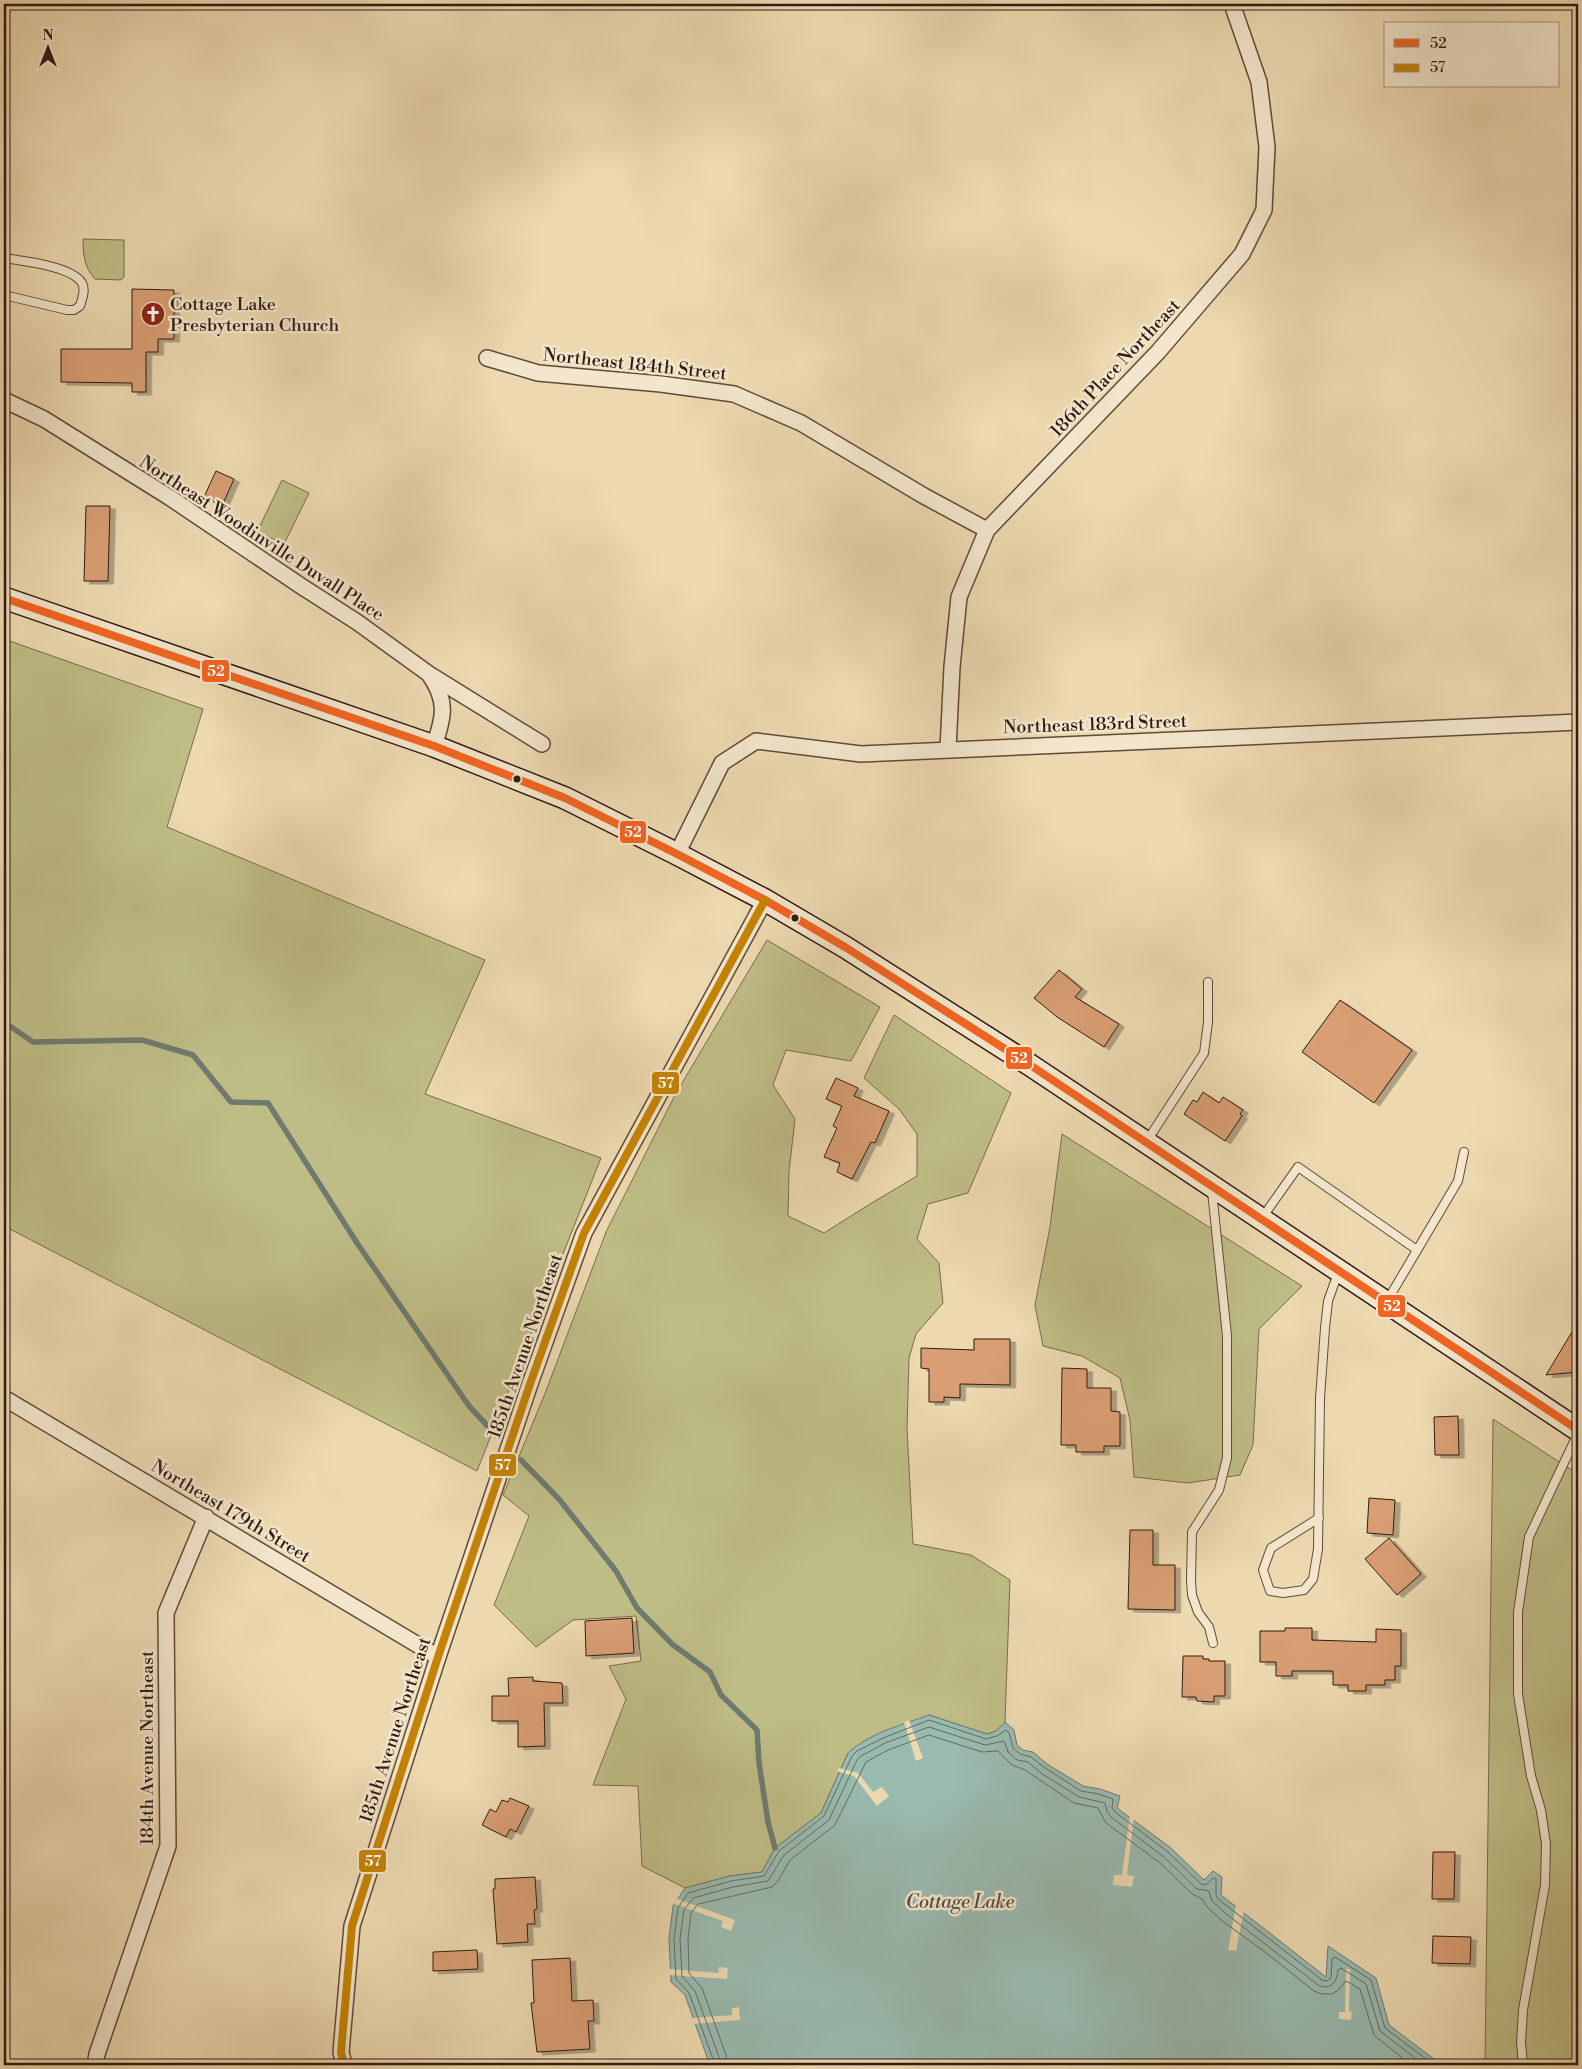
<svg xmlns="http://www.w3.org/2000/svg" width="1582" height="2069" viewBox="0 0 1582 2069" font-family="'Libre Bodoni',serif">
	<defs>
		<filter id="shadow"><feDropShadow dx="5.5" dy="3" stdDeviation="0" flood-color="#0004"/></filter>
	</defs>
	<rect width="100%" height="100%" fill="#edd9b0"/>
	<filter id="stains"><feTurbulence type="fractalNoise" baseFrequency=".004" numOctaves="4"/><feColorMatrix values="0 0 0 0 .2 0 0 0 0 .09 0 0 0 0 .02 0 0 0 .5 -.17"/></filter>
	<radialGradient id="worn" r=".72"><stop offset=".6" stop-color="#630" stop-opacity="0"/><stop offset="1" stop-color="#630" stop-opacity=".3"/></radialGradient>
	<g fill="#bfbd86" stroke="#786c4d">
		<path d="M 83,239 L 124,240 L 124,277 L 121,280 L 95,279 C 84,267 83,254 83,239 Z"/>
		<path d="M 282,480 L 309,493 L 284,544 L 257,532 Z"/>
		<path d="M 4,639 L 203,709 L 167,827 L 485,960 L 425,1094 L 601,1158 L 477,1471 L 4,1226 Z"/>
		<path d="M 767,940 L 880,1007 L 851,1061 L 786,1050 L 773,1085 L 795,1119 L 789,1172 L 788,1216 L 824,1233 L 870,1204 L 917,1176 L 917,1134 L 899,1109 L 864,1078 L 894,1015 L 1011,1093 L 968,1193 L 928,1204 L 917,1239 L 939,1263 L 943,1303 L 916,1334 L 909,1358 L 907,1429 L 913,1544 L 971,1555 L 1010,1580 L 1005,1722 L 996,1731 L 987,1734 L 929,1715 L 848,1753 L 821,1813 L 775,1848 L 762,1872 L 730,1876 L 685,1888 L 642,1866 L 638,1786 L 593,1785 L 626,1699 L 609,1666 L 641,1661 L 636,1616 L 573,1620 L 536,1647 L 494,1605 L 529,1516 L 503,1495 L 546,1391 L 606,1232 L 675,1095 Z"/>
		<path d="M 1062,1134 L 1302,1286 L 1259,1329 L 1253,1445 L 1240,1475 L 1188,1483 L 1134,1477 L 1130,1420 L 1120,1378 L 1082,1356 L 1043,1346 L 1035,1305 L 1050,1227 Z"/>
		<path d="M 1493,1419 L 1578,1474 L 1578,2065 L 1485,2065 Z"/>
	</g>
	<path fill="#99baaf" stroke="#6f7a71" d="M 929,1715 L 987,1734 L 996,1731 L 1005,1722 L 1014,1730 L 1017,1745 L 1023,1750 L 1033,1752 L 1047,1764 L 1083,1786 L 1100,1789 L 1120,1796 L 1117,1808 L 1171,1848 L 1204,1880 L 1213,1871 L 1222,1877 L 1221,1895 L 1326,1977 L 1328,1946 L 1376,1978 L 1389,2025 L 1442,2065 L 708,2065 L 708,2060 L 685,1995 L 671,1982 L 669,1938 L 673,1906 L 685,1888 L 730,1876 L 762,1872 L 775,1848 L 821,1813 L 848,1753 C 869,1733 902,1725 929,1715 Z"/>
	<g fill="#edd9b0">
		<path d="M 909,1720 L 923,1758 L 916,1761 L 904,1722 Z"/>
		<path d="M 839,1768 L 858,1773 L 873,1792 L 882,1787 L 889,1796 L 877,1806 L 854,1776 L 837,1771 Z"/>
		<path d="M 1130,1814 L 1134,1817 L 1127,1875 L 1134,1876 L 1132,1887 L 1113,1885 L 1114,1875 L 1122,1875 Z"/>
		<path d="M 675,1898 L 735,1920 L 731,1931 L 721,1927 L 723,1921 L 672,1903 Z"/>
		<path d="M 1236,1905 L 1244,1910 L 1236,1951 L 1228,1950 Z"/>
		<path d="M 719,1967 L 728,1968 L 727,1979 L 669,1975 L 669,1969 L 718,1973 Z"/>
		<path d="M 1346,1969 L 1350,1969 L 1349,2011 L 1352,2012 L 1351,2020 L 1339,2019 L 1339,2012 L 1345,2012 Z"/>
		<path d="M 739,2007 L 740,2020 L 694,2024 L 692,2018 L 732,2015 L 732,2008 Z"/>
	</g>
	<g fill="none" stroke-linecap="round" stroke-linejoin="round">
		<g stroke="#646a62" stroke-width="1">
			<path d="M 713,2065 L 713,2059 L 689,1993 L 676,1979 L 674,1939 L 678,1908 L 688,1893 L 731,1881 L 764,1876 L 779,1851 L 824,1816 L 852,1756 L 857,1751 L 883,1738 L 929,1720 L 986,1739 L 997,1736 L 1006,1730 L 1009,1733 L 1013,1748 L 1020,1754 L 1031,1757 L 1045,1768 L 1081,1791 L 1099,1794 L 1113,1799 L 1112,1808 L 1115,1812 L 1168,1852 L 1201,1884 L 1206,1885 L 1213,1878 L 1216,1879 L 1216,1895 L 1218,1899 L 1322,1980 L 1327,1981 L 1331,1978 L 1332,1959 L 1335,1957 L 1371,1980 L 1385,2028 L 1434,2065"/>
			<path d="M 719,2065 L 719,2057 L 695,1991 L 682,1976 L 680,1939 L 684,1910 L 693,1898 L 733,1887 L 768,1881 L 784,1855 L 829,1820 L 857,1760 L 861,1756 L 885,1743 L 929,1727 L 985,1745 L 1004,1741 L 1008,1752 L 1017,1760 L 1028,1762 L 1041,1773 L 1079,1797 L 1105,1803 L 1107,1812 L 1111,1817 L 1164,1857 L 1197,1889 L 1209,1891 L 1212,1901 L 1225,1913 L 1318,1985 C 1331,1991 1337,1982 1338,1970 L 1341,1968 L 1366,1984 L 1380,2031 L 1424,2065"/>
			<path d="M 727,2065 L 726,2055 L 702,1988 L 689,1973 L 688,1939 L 691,1913 L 698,1904 L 772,1887 L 778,1881 L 790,1860 L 835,1825 L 866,1762 L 888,1750 L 929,1735 L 982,1752 L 998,1751 L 1012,1765 L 1025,1770 L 1074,1803 L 1098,1808 L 1106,1823 L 1159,1862 L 1191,1893 L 1202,1899 L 1207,1907 L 1221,1920 L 1269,1955 L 1314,1991 L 1322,1994 L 1332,1994 L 1338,1990 L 1346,1981 L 1360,1989 L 1374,2035 L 1411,2065"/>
		</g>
		<g stroke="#6f7a71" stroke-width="5.5">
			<path d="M 4,1022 L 33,1042 L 142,1040 L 193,1055 L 231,1102 L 268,1103 L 357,1243 L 469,1406 L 497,1436"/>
			<path d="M 521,1460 L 559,1499 L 616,1571 L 637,1608 L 672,1644 L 710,1672 L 721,1695 L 757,1730 L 759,1763 L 768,1822 L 775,1848"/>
		</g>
	</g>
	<g fill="#d99e73" stroke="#301b14" filter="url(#shadow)">
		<path d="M 132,289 L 174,290 L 174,339 L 158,339 L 158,352 L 146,352 L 146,392 L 132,392 L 132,383 L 61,382 L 61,349 L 132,349 Z"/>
		<path d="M 216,471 L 234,479 L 222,506 L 204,497 Z"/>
		<path d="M 86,506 L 110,506 L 108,581 L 84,581 Z"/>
		<path d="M 1059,970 L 1082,989 L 1075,997 L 1119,1024 L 1104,1047 L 1057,1017 L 1034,998 Z"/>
		<path d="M 1340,1000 L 1412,1050 L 1374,1103 L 1302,1052 Z"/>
		<path d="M 836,1078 L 858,1088 L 854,1096 L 889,1111 L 875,1143 L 871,1142 L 852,1179 L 837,1172 L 840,1163 L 824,1157 L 837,1128 L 833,1126 L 842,1106 L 826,1099 Z"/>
		<path d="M 1203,1092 L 1219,1103 L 1223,1097 L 1243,1110 L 1240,1114 L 1242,1116 L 1225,1141 L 1184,1114 L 1193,1100 L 1197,1102 Z"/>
		<path d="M 1578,1322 L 1578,1372 L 1546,1375 Z"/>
		<path d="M 974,1339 L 1010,1339 L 1010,1385 L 960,1384 L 960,1398 L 944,1397 L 944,1402 L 929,1402 L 929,1369 L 921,1368 L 921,1348 L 974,1350 Z"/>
		<path d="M 1062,1368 L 1087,1369 L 1087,1388 L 1111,1388 L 1111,1411 L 1120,1412 L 1120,1446 L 1104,1446 L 1104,1452 L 1076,1452 L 1076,1445 L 1061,1445 Z"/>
		<path d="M 1458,1416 L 1459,1455 L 1435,1455 L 1434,1417 Z"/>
		<path d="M 1369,1498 L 1395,1500 L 1393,1535 L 1367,1533 Z"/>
		<path d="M 1130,1530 L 1153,1530 L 1153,1565 L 1175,1565 L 1175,1610 L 1128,1609 Z"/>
		<path d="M 1389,1538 L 1421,1574 L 1397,1595 L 1365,1559 Z"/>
		<path d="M 632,1618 L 634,1653 L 586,1656 L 585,1621 Z"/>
		<path d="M 1285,1628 L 1312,1628 L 1312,1640 L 1376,1642 L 1376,1629 L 1401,1630 L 1401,1666 L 1395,1666 L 1395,1680 L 1385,1680 L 1385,1685 L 1366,1685 L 1366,1691 L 1348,1691 L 1348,1685 L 1333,1685 L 1333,1671 L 1292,1671 L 1292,1676 L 1276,1676 L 1276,1662 L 1260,1662 L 1260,1631 L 1285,1631 Z"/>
		<path d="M 1183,1656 L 1203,1656 L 1203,1659 L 1209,1659 L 1209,1661 L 1225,1661 L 1225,1696 L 1214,1696 L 1214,1702 L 1197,1701 L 1196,1697 L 1182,1697 Z"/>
		<path d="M 533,1677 L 533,1681 L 562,1683 L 563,1703 L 544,1703 L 545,1746 L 518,1747 L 518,1721 L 492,1721 L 492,1696 L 509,1696 L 508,1678 Z"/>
		<path d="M 510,1798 L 529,1806 L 516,1832 L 510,1829 L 506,1837 L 482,1825 L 490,1809 L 496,1812 L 502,1800 L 508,1802 Z"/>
		<path d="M 1433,1852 L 1455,1852 L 1454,1899 L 1432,1899 Z"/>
		<path d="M 535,1877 L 537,1909 L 534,1910 L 535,1924 L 527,1924 L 528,1942 L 497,1944 L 493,1889 L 495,1889 L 495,1879 Z"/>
		<path d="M 1433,1936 L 1471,1937 L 1470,1964 L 1432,1963 Z"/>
		<path d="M 477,1950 L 478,1969 L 433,1971 L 433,1952 Z"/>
		<path d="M 570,1958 L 572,2001 L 593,2000 L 594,2021 L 588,2021 L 590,2049 L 537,2052 L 531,2003 L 534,2003 L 532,1960 Z"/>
	</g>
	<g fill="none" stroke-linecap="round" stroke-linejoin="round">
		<g stroke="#5f4a3b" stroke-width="10">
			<g id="lane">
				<path d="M 4,258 C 22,261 72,266 82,283 C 86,290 82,299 80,306 L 74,310 L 67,310 L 4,295"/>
				<path d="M 1147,1141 L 1204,1053 L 1208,1022 L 1208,982"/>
				<path d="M 1212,1191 L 1227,1336 L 1227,1458 L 1219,1490 L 1192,1532 L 1191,1580 L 1192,1595 L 1198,1612 L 1209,1627 L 1213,1643"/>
				<path d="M 1262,1218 L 1298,1167 L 1417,1250"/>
				<path d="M 1387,1301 L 1458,1181 L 1464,1152"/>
				<path d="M 1319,1518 L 1271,1548 L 1263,1570 L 1270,1591 L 1283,1593 L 1304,1590 L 1313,1579 L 1318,1549 L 1320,1398 L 1325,1328 L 1328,1301 L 1338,1273"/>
				<path d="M 1523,2065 L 1521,2042 L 1523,2010 L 1545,1885 L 1546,1844 L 1541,1810 L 1531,1776 L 1518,1694 L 1518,1612 L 1529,1537 L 1578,1433"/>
			</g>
		</g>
		<g stroke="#5f4a3b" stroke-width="18">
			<g id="street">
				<path d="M 487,358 L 538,373 L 661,384 L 734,394 L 801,423 L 924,496 L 987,530"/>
				<path d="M 4,400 L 44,419 L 169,497 L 301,586 L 357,622 L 429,674 C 448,701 444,717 434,746"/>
				<path d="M 432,676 L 542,744"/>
				<path d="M 948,749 L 952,667 L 959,597 L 987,530 L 1158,352 L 1242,254 L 1264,210 L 1267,147 L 1259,82 L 1232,4"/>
				<path d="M 677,854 L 722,763 L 756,741 L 861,754 L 1578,722"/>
				<path d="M 4,1398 L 438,1657"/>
				<path d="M 95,2065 L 97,2054 L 168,1846 L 166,1613 L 206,1517"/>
				<path d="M 344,2065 L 341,2052 L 352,1926 L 438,1657 L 530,1384 L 584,1233 L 765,900"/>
			</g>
		</g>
		<g stroke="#301b14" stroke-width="24">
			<path id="secondary" d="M 4,598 L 434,746 L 565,798 L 677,854 L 765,900 L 845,947 L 1030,1065 L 1578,1430"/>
		</g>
		<use href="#lane" stroke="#f3e6cc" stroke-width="8"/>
		<use href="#street" stroke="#f3e6cc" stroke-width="15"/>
		<use href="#secondary" stroke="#f3e6cc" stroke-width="21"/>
		<g stroke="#f3e6cc" stroke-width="11">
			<path id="bus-1" d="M 4,598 L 434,746 L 565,798 L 677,854 L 765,900 L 845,947 L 1030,1065 L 1578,1430"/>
		</g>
		<g stroke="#f3e6cc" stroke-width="11">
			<path id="bus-2" d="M 344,2065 L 341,2052 L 352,1926 L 438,1657 L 530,1384 L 584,1233 L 765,900"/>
		</g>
		<use href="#bus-1" stroke="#f26522" stroke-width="8"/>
		<use href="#bus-2" stroke="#c58305" stroke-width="8"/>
	</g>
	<defs>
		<g id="church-disc" transform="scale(1.25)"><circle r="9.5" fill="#8f2418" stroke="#f3e6cc"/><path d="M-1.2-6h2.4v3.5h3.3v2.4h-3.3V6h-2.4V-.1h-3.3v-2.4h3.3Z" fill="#fff"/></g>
	</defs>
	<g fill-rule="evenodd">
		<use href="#church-disc" x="153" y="314"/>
	</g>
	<g fill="#301b14" stroke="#f3e6cc" stroke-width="2">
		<circle cx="517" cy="779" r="4.5"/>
		<circle cx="795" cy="918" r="4.5"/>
	</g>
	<g text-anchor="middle" stroke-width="5" stroke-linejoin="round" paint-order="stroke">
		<g font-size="18" fill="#301b14" stroke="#f3e6cc" text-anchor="start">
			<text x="170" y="310">Cottage Lake<tspan x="170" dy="21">Presbyterian Church</tspan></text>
		</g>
		<g font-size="18" fill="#301b14" stroke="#f3e6cc">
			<text transform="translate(635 364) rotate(6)" y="6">Northeast 184th Street</text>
			<text transform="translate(1115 368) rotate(-47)" y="6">186th Place Northeast</text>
			<text transform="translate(262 538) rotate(33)" y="6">Northeast Woodinville Duvall Place</text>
			<text transform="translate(1095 724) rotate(-2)" y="6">Northeast 183rd Street</text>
			<text transform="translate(525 1346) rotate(-71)" y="6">185th Avenue Northeast</text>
			<text transform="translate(231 1511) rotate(31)" y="6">Northeast 179th Street</text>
			<text transform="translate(395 1730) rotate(-72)" y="6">185th Avenue Northeast</text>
			<text transform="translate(147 1748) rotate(-90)" y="6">184th Avenue Northeast</text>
		</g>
		<g font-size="19" font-style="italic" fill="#504b42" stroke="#f3e6cc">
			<text x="960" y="1908">Cottage Lake</text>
		</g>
	</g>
	<g stroke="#f3e6cc" stroke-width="2">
		<rect x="201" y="659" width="29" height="24" rx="5" fill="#f26522"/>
		<rect x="619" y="820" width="28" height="24" rx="5" fill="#f26522"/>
		<rect x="1005" y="1046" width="28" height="24" rx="5" fill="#f26522"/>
		<rect x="651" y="1071" width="29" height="24" rx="5" fill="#c58305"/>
		<rect x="1377" y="1294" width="29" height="24" rx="5" fill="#f26522"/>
		<rect x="488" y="1453" width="29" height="24" rx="5" fill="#c58305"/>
		<rect x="358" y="1849" width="29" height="24" rx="5" fill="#c58305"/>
	</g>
	<g font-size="14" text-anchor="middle" font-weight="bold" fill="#fff">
		<text x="216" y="676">52</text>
		<text x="633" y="837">52</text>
		<text x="1019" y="1063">52</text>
		<text x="666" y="1088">57</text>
		<text x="1392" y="1311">52</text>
		<text x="503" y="1470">57</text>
		<text x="373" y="1866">57</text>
	</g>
	<rect width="1582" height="2069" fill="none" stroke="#edd9b0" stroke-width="20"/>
	<rect x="5" y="5" width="1572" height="2059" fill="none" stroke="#301b14" stroke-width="2.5"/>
	<rect x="10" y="10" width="1562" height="2049" fill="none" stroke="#301b14"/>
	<rect x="1384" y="22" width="175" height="65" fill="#f3e6cc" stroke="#a59582"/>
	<rect x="1394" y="39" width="25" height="8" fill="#f26522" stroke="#a59582"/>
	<text x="1430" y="48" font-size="15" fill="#301b14">52</text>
	<rect x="1394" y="64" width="25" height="8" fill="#c58305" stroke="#a59582"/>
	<text x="1430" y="72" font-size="15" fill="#301b14">57</text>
	<g transform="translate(48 48)" stroke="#f3e6cc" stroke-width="4" paint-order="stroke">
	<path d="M0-4L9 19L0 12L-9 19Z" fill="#301b14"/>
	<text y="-8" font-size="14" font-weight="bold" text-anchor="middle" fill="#301b14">N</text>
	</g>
	<rect width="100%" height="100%" filter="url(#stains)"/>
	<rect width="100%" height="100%" fill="url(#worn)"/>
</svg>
